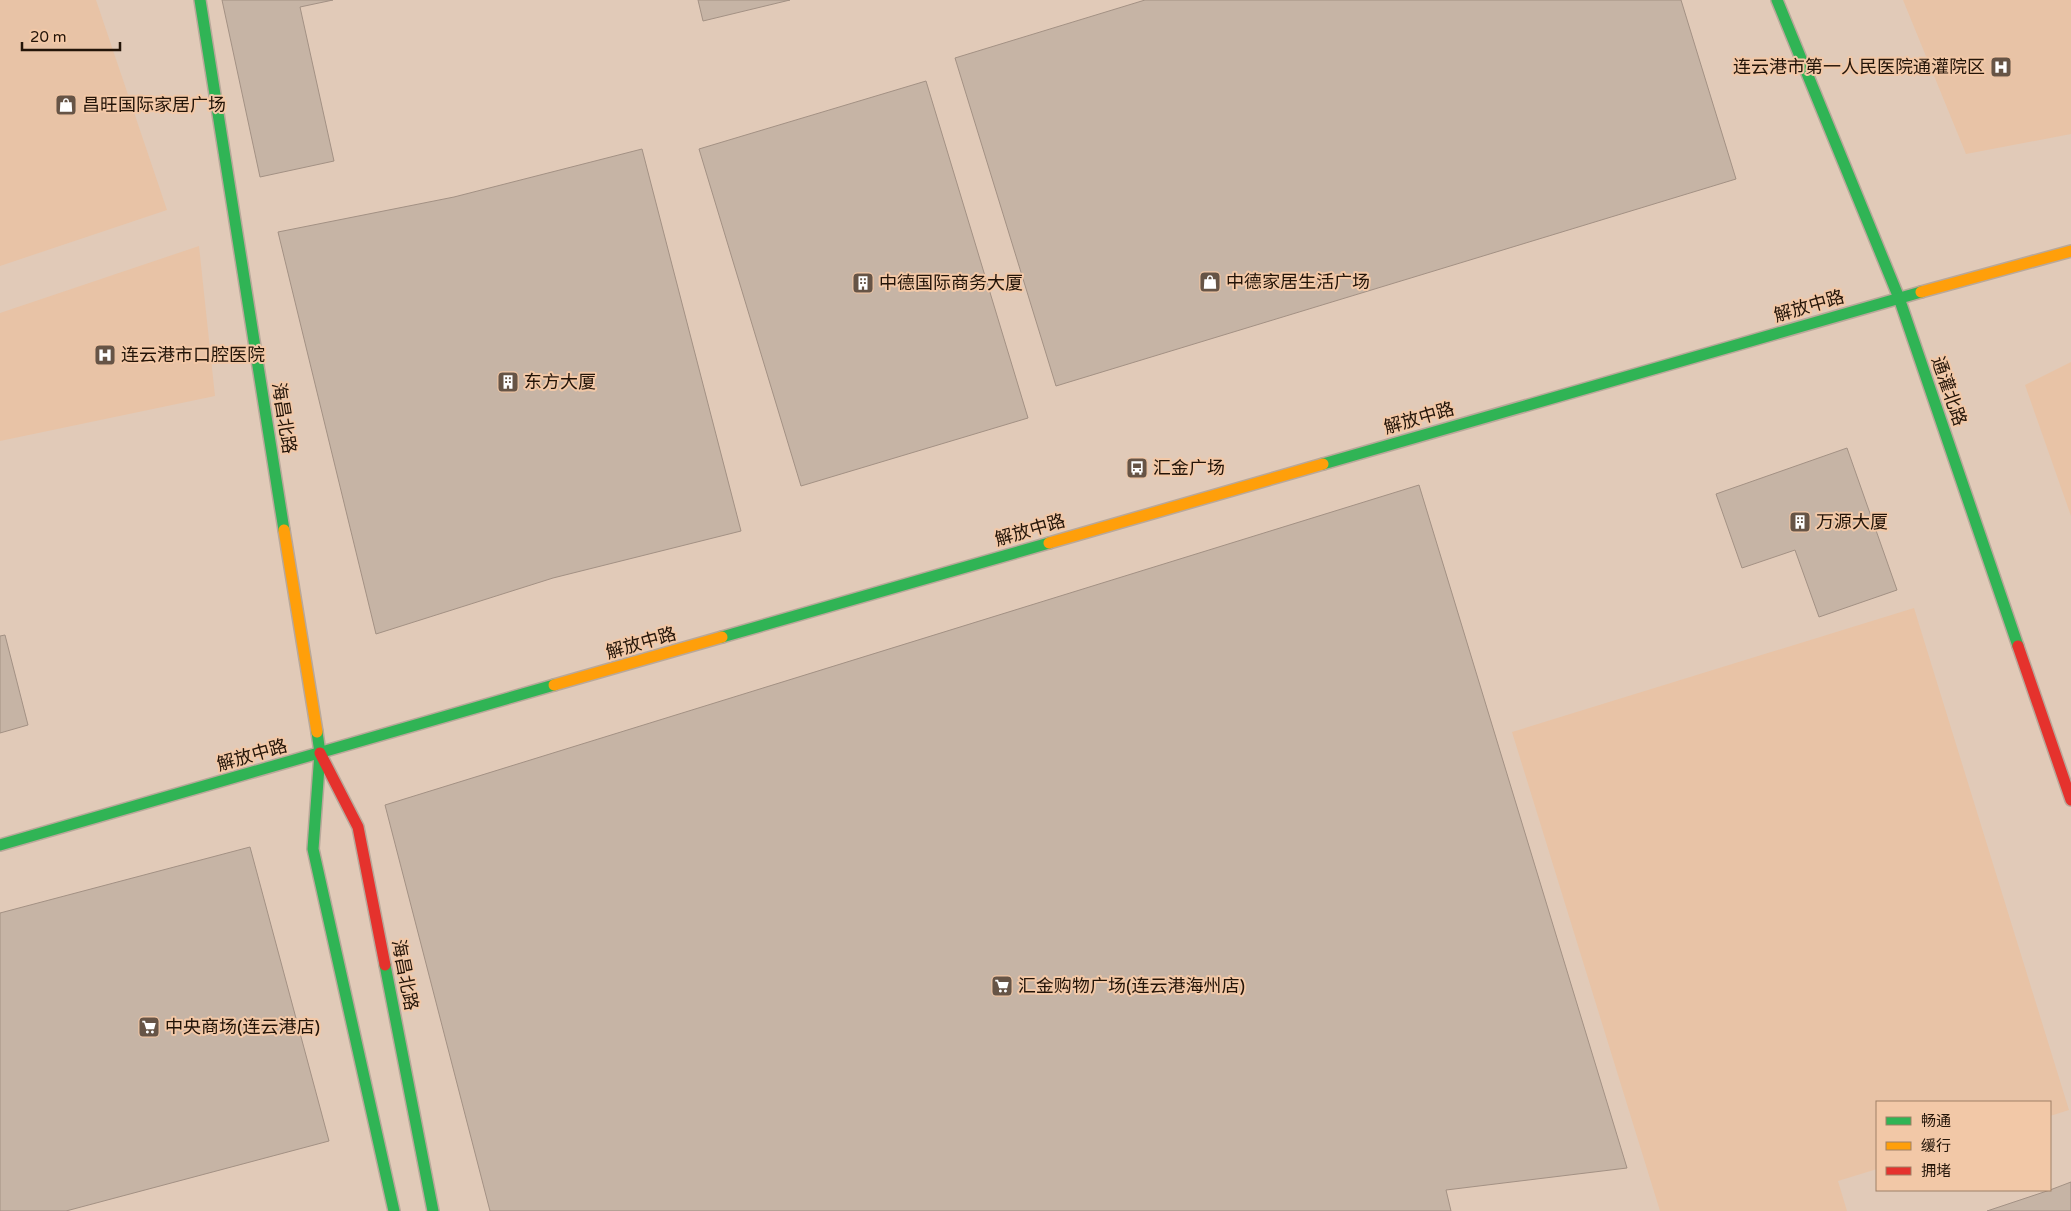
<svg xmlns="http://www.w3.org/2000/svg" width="2071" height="1211" viewBox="0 0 2071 1211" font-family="'Varela Round','Noto Sans SC',sans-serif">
	<rect width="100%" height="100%" fill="#e1cab8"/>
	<g fill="#e8c3a6">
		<path d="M 0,0 L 96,0 L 167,210 L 0,266 Z"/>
		<path d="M 1903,0 L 2071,0 L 2071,134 L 1966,154 Z"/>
		<path d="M 199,246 L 215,396 L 0,441 L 0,313 Z"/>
		<path d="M 2071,362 L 2071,516 L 2025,385 Z"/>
		<path d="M 1914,608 L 2069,1110 L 2050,1116 L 2050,1102 L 1877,1102 L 1877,1169 L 1838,1181 L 1847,1211 L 1660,1211 L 1512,732 Z"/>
	</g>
	<g fill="#c6b4a5" stroke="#a39184">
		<path d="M 222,0 L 333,0 L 300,7 L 334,161 L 260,177 Z"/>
		<path d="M 698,0 L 790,0 L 703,21 Z"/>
		<path d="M 1145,0 L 1681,0 L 1736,179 L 1056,386 L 955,58 Z"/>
		<path d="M 926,81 L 1028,418 L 801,486 L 699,149 Z"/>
		<path d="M 642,149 L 741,531 L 553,578 L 376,634 L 278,232 L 454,197 Z"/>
		<path d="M 1847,448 L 1897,590 L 1819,617 L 1795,550 L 1742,568 L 1716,494 Z"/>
		<path d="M 1419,485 L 1627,1168 L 1446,1190 L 1451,1211 L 490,1211 L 385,805 Z"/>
		<path d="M 5,635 L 28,725 L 0,733 L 0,636 Z"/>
		<path d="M 250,847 L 329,1141 L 66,1211 L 0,1211 L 0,913 Z"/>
		<path d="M 2071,1182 L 2071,1211 L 1987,1211 L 2050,1190 Z"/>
	</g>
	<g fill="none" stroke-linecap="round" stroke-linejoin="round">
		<g stroke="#b9a89a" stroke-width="14">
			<g id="fast">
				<path d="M 200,0 L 284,530"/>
				<path d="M 1777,0 L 1899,298 L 2018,646"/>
				<path d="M 1323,464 L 1921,292"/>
				<path d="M 722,637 L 1049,543"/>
				<path d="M 317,732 L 320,753 L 313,849 L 394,1211"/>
				<path d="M 0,845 L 554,685"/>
				<path d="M 385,965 L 433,1211"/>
			</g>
		</g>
		<g stroke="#b9a89a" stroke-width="14">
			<g id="slow">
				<path d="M 1921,292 L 2071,251"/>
				<path d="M 284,530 L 317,732"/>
				<path d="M 1049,543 L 1323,464"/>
				<path d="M 554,685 L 722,637"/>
			</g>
		</g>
		<g stroke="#b9a89a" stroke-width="14">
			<g id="jam">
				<path d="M 2018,646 L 2071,800"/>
				<path d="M 320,753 L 358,827 L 385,965"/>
			</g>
		</g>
		<use href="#fast" stroke="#30b455" stroke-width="11"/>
		<use href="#slow" stroke="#ff9f0a" stroke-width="11"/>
		<use href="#jam" stroke="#e5322d" stroke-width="11"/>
	</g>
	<defs>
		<g id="hospital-square" transform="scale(1.125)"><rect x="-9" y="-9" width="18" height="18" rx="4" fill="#665446" stroke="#f2c8a7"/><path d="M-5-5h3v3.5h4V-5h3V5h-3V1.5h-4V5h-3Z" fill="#fff"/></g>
		<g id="shop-square" transform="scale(1.125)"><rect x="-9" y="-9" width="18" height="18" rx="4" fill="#665446" stroke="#f2c8a7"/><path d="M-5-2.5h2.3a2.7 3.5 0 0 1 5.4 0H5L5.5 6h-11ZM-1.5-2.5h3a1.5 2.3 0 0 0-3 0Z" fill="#fff"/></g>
		<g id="building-square" transform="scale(1.125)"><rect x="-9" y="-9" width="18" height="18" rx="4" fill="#665446" stroke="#f2c8a7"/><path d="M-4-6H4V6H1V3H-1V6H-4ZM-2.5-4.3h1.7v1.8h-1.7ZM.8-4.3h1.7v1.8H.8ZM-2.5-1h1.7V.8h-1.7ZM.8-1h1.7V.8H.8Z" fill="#fff"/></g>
		<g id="bus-square" transform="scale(1.125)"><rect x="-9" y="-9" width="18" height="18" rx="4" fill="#665446" stroke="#f2c8a7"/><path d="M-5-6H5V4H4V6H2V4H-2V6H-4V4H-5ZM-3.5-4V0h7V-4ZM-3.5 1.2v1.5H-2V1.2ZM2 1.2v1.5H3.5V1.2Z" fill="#fff"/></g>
		<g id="supermarket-square" transform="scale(1.125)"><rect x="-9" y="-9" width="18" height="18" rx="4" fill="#665446" stroke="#f2c8a7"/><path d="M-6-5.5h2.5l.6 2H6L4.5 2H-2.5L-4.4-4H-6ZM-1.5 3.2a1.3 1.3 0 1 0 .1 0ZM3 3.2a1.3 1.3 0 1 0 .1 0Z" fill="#fff"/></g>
	</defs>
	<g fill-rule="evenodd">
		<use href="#hospital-square" x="2001" y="67"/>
		<use href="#shop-square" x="66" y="105"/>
		<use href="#shop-square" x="1210" y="282"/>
		<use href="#building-square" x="863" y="283"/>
		<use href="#hospital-square" x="105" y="355"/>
		<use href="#building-square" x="508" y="382"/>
		<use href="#bus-square" x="1137" y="468"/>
		<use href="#building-square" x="1800" y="522"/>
		<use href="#supermarket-square" x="1002" y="986"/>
		<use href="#supermarket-square" x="149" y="1027"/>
	</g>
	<g text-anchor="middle" stroke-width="4" stroke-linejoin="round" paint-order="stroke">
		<g font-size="18" fill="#231408" stroke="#f2c8a7" text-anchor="start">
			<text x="1985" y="73" text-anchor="end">连云港市第一人民医院通灌院区</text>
			<text x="82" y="111">昌旺国际家居广场</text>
			<text x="1226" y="288">中德家居生活广场</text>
			<text x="879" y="289">中德国际商务大厦</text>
			<text x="121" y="361">连云港市口腔医院</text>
			<text x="524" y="388">东方大厦</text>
			<text x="1153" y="474">汇金广场</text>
			<text x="1816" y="528">万源大厦</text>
			<text x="1018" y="992">汇金购物广场(连云港海州店)</text>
			<text x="165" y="1033">中央商场(连云港店)</text>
		</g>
		<g font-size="18" fill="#231408" stroke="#f2c8a7">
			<text transform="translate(1809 306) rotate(-16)" y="6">解放中路</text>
			<text transform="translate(1949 391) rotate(71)" y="6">通灌北路</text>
			<text transform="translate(284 418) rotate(81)" y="6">海昌北路</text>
			<text transform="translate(1419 418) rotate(-16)" y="6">解放中路</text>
			<text transform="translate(1030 530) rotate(-16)" y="6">解放中路</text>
			<text transform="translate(641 643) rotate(-16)" y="6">解放中路</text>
			<text transform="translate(252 755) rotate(-16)" y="6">解放中路</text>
			<text transform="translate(405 975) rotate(79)" y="6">海昌北路</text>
		</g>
	</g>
	<rect x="1876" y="1101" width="175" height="90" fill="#f2c8a7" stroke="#9f8067"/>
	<rect x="1886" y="1117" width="25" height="8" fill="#30b455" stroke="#9f8067"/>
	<text x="1921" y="1126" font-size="15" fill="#231408">畅通</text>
	<rect x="1886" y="1142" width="25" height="8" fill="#ff9f0a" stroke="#9f8067"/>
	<text x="1921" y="1151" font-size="15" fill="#231408">缓行</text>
	<rect x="1886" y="1167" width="25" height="8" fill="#e5322d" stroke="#9f8067"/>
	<text x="1921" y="1176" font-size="15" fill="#231408">拥堵</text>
	<path d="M22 42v8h98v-8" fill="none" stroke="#231408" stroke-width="2.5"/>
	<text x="30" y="42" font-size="15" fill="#231408" stroke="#f2c8a7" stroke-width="4" paint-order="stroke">20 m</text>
</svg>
